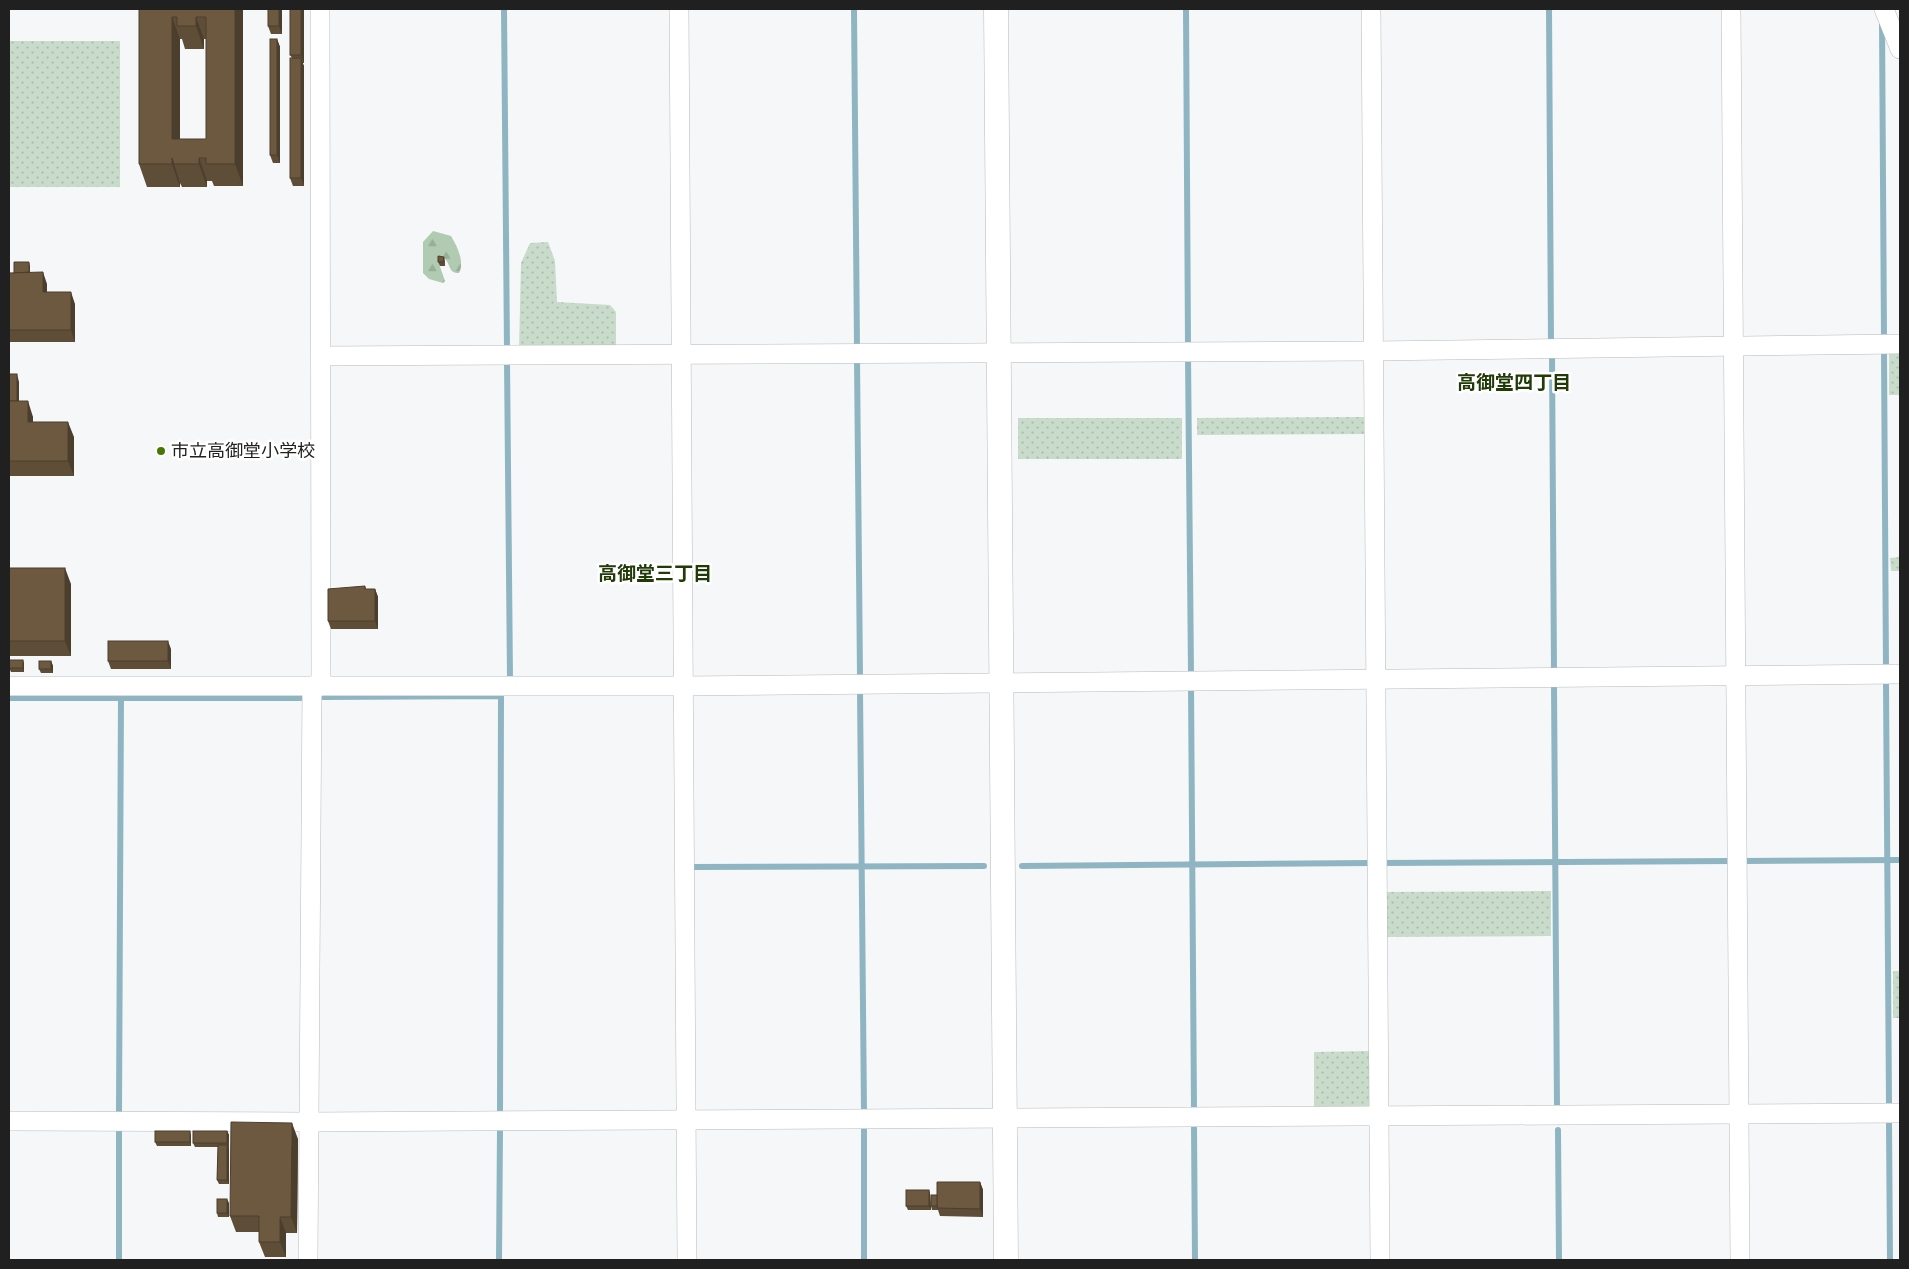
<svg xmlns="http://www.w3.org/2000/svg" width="1909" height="1269" viewBox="0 0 1909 1269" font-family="Karla,'Noto Sans JP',sans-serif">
	<defs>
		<pattern id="grass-dots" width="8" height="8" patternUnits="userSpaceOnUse" patternTransform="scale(1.25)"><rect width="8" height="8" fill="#c9dbca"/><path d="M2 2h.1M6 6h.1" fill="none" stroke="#acbcad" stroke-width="1.8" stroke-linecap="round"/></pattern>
		<pattern id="forest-firs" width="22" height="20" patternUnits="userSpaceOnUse" patternTransform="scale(1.25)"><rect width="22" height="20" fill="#b0cbb1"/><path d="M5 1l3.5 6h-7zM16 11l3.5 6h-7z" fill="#97ae98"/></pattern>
	</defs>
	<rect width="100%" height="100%" fill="#f5f7f9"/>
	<g fill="url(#grass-dots)">
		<rect x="9" y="41" width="111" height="146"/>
		<path d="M 548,242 L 555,261 L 557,302 L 610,305 L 616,312 L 616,350 L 519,351 L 521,263 L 530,243 Z"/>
		<rect x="1889" y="352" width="11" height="43"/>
		<path d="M 1368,417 L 1368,434 L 1197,435 L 1197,418 Z"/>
		<rect x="1018" y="418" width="164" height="41"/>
		<path d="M 1900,557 L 1900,571 L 1891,571 L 1890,558 Z"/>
		<path d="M 1551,891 L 1551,936 L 1383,937 L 1383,892 Z"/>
		<rect x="1893" y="971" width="7" height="47"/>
		<path d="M 1373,1051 L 1373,1102 L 1365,1110 L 1314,1110 L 1314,1052 Z"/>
	</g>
	<path fill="url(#forest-firs)" d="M 433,231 L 451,236 C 457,246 465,262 459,273 C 448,273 451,265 445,259 L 438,261 L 445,281 L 443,283 L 429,279 L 423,273 L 423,242 Z"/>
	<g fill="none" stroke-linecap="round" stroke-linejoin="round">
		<g stroke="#8fb5c3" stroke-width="6">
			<path d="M 504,9 L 507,350"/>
			<path d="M 854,9 L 857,347"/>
			<path d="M 1186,9 L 1188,344"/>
			<path d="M 1549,9 L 1551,343"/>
			<path d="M 1882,21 L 1884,339"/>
			<path d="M 1884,352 L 1886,670"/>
			<path d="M 1552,355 L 1554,672"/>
			<path d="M 1188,356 L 1191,673"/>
			<path d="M 857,359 L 860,676"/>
			<path d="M 507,361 L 510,678"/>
			<path d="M 1886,684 L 1889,1103"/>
			<path d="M 1191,685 L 1194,1110"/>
			<path d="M 1554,686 L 1557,1107"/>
			<path d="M 860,690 L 864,1112"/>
			<path d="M 323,697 L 501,696 L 500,1113"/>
			<path d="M 9,698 L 301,698"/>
			<path d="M 1743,861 L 1900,860"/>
			<path d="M 1382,863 L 1730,861"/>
			<path d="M 1022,866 L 1370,863"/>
			<path d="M 691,867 L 984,866"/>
			<path d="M 119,1111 L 121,698"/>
			<path d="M 1889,1124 L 1890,1260"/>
			<path d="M 1194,1128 L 1195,1260"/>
			<path d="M 864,1130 L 864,1260"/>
			<path d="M 1558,1130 L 1559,1260"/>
			<path d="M 119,1260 L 119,1129"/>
			<path d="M 499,1260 L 500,1131"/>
		</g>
		<g stroke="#b7b9bb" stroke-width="20">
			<g id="minor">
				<path d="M 320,9 L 321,686"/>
				<path d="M 679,9 L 687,1260"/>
				<path d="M 1371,9 L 1380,1260"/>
				<path d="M 1731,9 L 1740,1260"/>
				<path d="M 1884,9 L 1900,49"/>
				<path d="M 321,356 L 1374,351 L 1900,344"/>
				<path d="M 9,686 L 682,686 L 1900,674"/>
				<path d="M 9,1121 L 309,1122 L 1900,1113"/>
				<path d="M 308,1260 L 312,686"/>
			</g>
		</g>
		<g stroke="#b7b9bb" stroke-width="25">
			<path id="tertiary" d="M 996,9 L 1006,1260"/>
		</g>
		<use href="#minor" stroke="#fff" stroke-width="19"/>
		<use href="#tertiary" stroke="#fff" stroke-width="24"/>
	</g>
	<g fill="#5e4d37" fill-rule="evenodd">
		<path d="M 139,9 L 243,9 L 243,186 L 214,186 L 212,181 L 207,181 L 207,187 L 182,187 L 180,183 L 180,187 L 147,187 L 139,164 ZM 180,39 L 182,39 L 185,49 L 204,49 L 204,39 L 206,39 L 206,139 L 180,139 Z"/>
		<path d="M 282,9 L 282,34 L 271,34 L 268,26 Z"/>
		<path d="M 304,9 L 304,63 L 302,63 L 304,66 L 304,186 L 293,186 L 290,178 L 292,58 L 290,55 Z"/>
		<path d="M 277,39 L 280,47 L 280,163 L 273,163 L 270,155 Z"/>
		<path d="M 444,257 L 445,261 L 445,266 L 440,266 L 438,262 Z"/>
		<path d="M 30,266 L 30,272 L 47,284 L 47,292 L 75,304 L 75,342 L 9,342 L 9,273 L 14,273 Z"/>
		<path d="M 9,374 L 19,382 L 19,401 L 33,417 L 33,422 L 74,437 L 74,476 L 9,476 Z"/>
		<path d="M 9,568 L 71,584 L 71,656 L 9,656 Z"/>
		<path d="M 365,586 L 366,589 L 375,589 L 378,597 L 378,629 L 331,629 L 328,621 Z"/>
		<path d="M 171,649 L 171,669 L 111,669 L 108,661 Z"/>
		<path d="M 23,660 L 24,664 L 24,672 L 11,672 L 9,668 Z"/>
		<path d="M 51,661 L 53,666 L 53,673 L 41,673 L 39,669 Z"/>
		<path d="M 227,1131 L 229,1135 L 229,1184 L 219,1184 L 217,1180 L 218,1147 L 195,1147 L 193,1143 Z"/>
		<path d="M 191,1135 L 191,1146 L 157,1146 L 155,1142 Z"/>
		<path d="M 298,1139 L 297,1233 L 286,1233 L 286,1257 L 265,1257 L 259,1242 L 259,1232 L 236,1232 L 230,1216 Z"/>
		<path d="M 980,1182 L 983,1190 L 983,1217 L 940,1216 L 938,1210 L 932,1210 L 931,1206 L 937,1195 Z"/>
		<path d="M 929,1190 L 930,1194 L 931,1210 L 908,1210 L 906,1206 Z"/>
		<path d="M 229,1203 L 229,1217 L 218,1217 L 217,1213 Z"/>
	</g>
	<g fill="#4c3e2d">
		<path d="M 235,9 L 243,9 L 243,186 L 235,164 Z"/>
		<path d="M 279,9 L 282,9 L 282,34 L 279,26 Z"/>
		<path d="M 301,9 L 304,9 L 304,63 L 301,55 Z"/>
		<path d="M 172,17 L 180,39 L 180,162 L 172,139 Z"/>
		<path d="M 196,17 L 204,39 L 204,49 L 196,26 Z"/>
		<path d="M 277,39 L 280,47 L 280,163 L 277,155 Z"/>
		<path d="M 301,58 L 304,66 L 304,186 L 301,178 Z"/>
		<path d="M 172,158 L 180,183 L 180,187 L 172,164 Z"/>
		<path d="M 199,158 L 207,181 L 207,187 L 199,164 Z"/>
		<path d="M 29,262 L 30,266 L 30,283 L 29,279 Z"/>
		<path d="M 43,272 L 47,284 L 47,304 L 43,292 Z"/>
		<path d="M 71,292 L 75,304 L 75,342 L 71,330 Z"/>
		<path d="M 17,374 L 19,382 L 19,417 L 17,409 Z"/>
		<path d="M 28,401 L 33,417 L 33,437 L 28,422 Z"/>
		<path d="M 68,422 L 74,437 L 74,476 L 68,461 Z"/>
		<path d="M 65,568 L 71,584 L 71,656 L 65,641 Z"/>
		<path d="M 375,589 L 378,597 L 378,629 L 375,621 Z"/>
		<path d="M 168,641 L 171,649 L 171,669 L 168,661 Z"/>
		<path d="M 23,660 L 24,664 L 24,672 L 23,668 Z"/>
		<path d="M 51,661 L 53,666 L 53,673 L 51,669 Z"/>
		<path d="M 292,1123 L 298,1139 L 297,1233 L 291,1217 Z"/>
		<path d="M 190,1131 L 191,1135 L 191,1146 L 190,1142 Z"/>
		<path d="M 227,1131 L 229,1135 L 228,1147 L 227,1143 Z"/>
		<path d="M 227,1145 L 229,1149 L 229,1184 L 227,1180 Z"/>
		<path d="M 980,1182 L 983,1190 L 983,1217 L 980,1209 Z"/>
		<path d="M 929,1190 L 930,1194 L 931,1210 L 929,1206 Z"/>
		<path d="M 227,1199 L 229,1203 L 229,1217 L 227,1213 Z"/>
		<path d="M 280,1217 L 286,1233 L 286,1257 L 280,1242 Z"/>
	</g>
	<g fill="#6d5940" stroke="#4c3e2d" fill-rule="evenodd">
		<path d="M 139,9 L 235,9 L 235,164 L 206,164 L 206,158 L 199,158 L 199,164 L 174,164 L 172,158 L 172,164 L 139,164 ZM 172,17 L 177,17 L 177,26 L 196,26 L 196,17 L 206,17 L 206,139 L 172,139 Z"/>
		<rect x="268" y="9" width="11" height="17"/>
		<rect x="290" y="9" width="11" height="46"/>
		<rect x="270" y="39" width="7" height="116"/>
		<rect x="290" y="58" width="11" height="120"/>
		<path d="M 438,256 L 444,257 L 443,262 L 438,262 Z"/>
		<path d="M 14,262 L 29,262 L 29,272 L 14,273 Z"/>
		<path d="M 43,272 L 43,292 L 71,292 L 71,330 L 9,330 L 9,273 Z"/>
		<rect x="9" y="374" width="8" height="27"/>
		<path d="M 9,401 L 28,401 L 28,422 L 68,422 L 68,461 L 9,461 Z"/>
		<rect x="9" y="568" width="56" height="73"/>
		<path d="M 365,586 L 365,589 L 375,589 L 375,621 L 328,621 L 328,589 Z"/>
		<rect x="108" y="641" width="60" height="20"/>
		<rect x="9" y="660" width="14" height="8"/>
		<rect x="39" y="661" width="12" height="8"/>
		<path d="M 231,1122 L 292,1123 L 291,1217 L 280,1217 L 280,1242 L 259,1242 L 259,1216 L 230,1216 Z"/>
		<rect x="155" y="1131" width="35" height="11"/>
		<rect x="193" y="1131" width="34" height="12"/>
		<path d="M 218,1145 L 227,1145 L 227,1180 L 217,1180 Z"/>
		<path d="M 937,1182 L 980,1182 L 980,1209 L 937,1208 Z"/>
		<rect x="906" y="1190" width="23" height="16"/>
		<rect x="931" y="1195" width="6" height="11"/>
		<rect x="217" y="1199" width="10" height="14"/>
	</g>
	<circle fill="#447802" stroke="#fff" stroke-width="2" cx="161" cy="451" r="5"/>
	<g text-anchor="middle" stroke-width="5" stroke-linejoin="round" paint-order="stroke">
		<g font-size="18" fill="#202021" stroke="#fff" text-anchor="start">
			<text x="171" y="457">市立高御堂小学校</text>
		</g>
		<g font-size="19" font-weight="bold" fill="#213a08" stroke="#fff">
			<text x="1514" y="389">高御堂四丁目</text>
			<text x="655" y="580">高御堂三丁目</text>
		</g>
	</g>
	<rect width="1909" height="1269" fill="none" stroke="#202021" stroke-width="20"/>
</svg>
